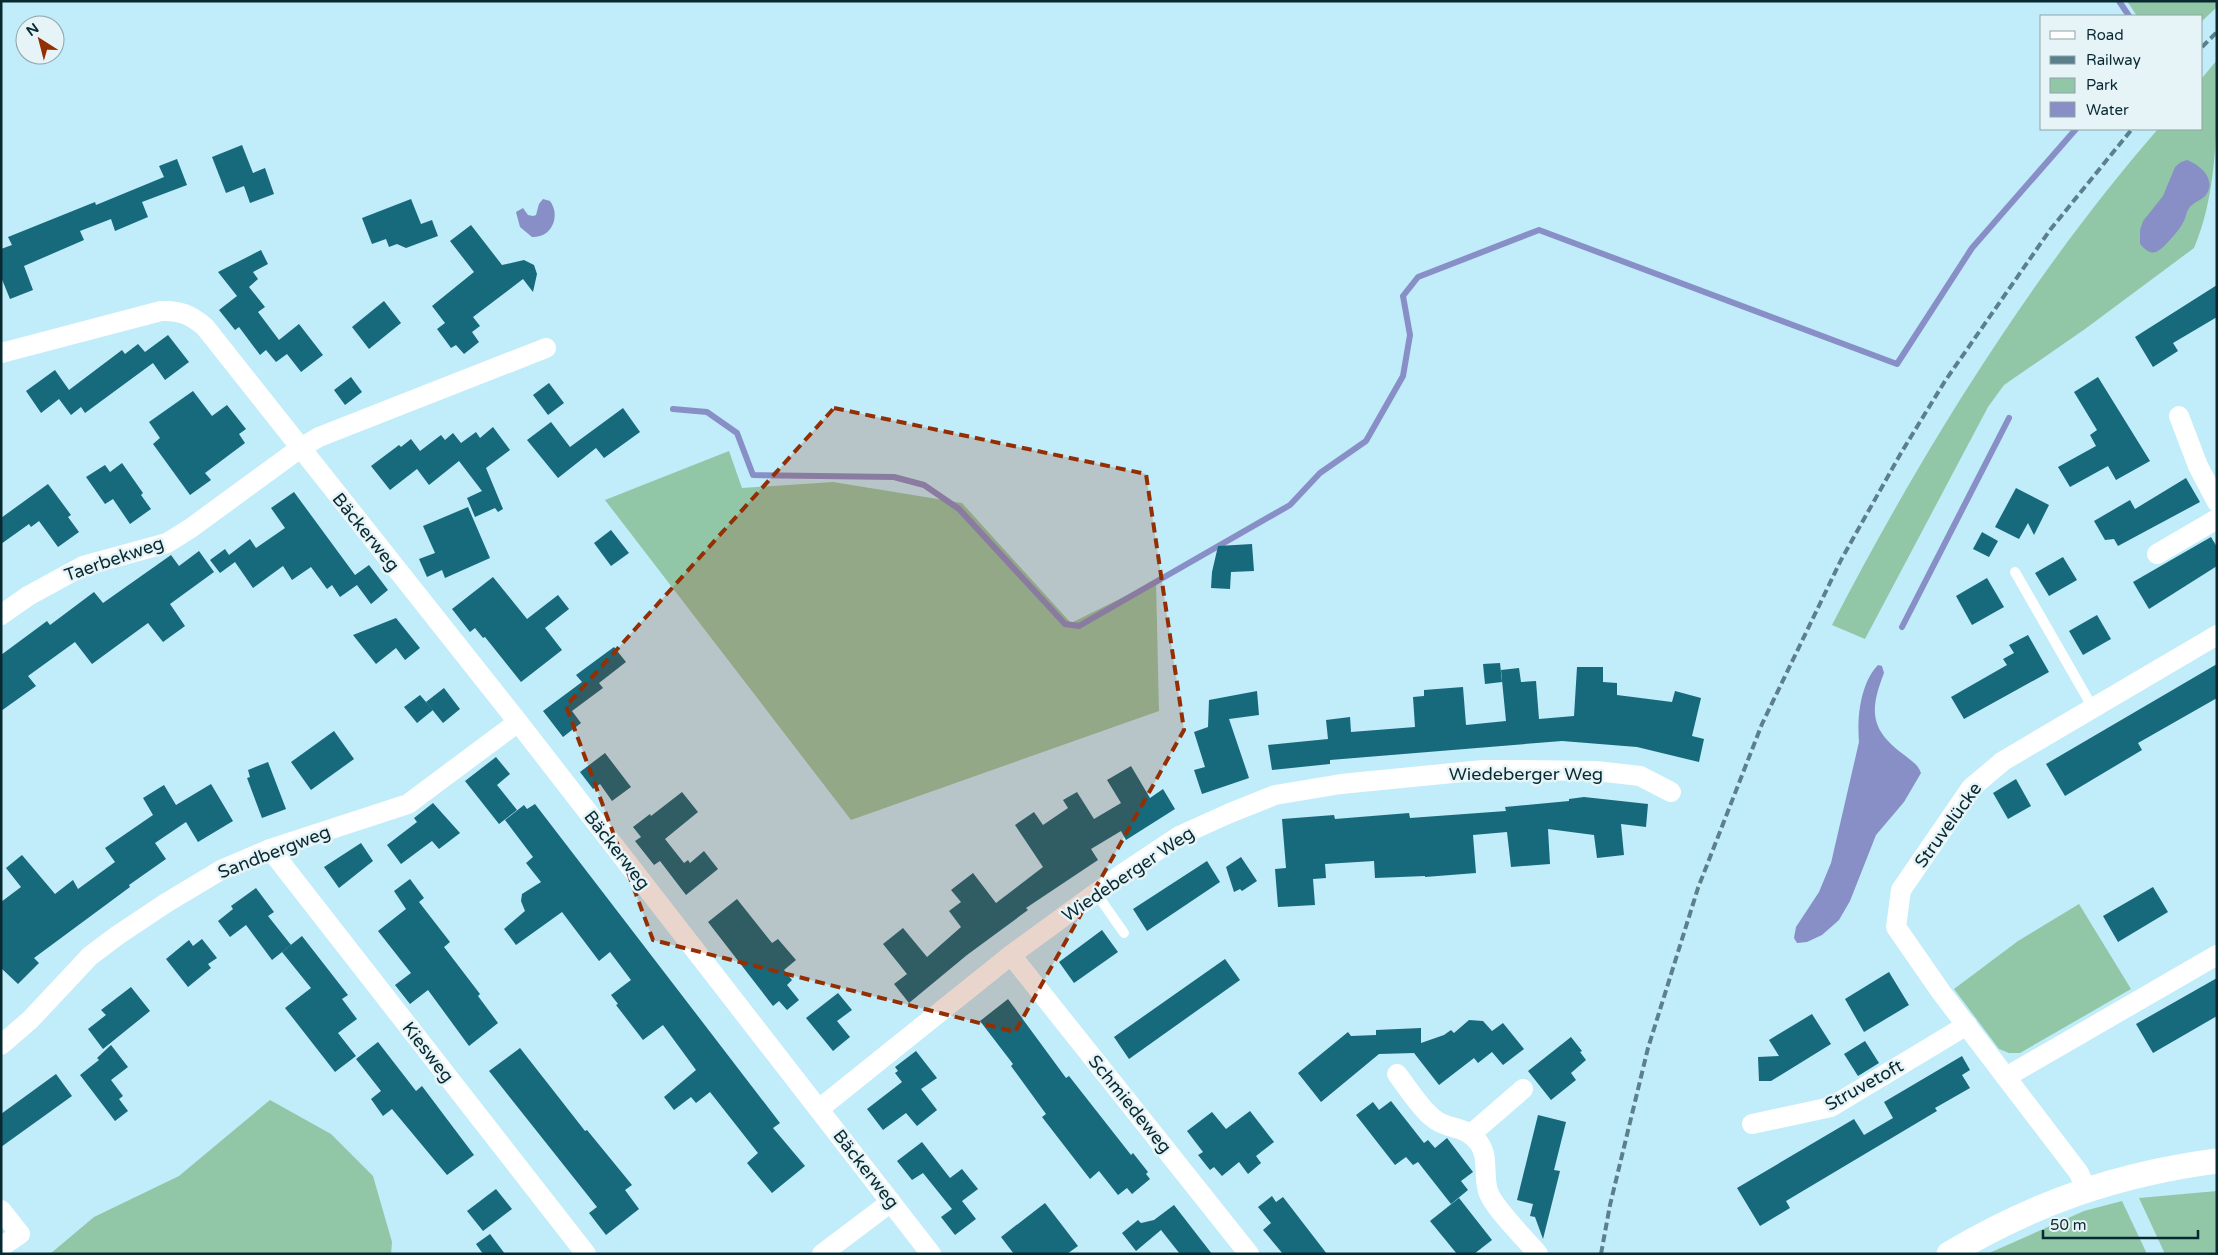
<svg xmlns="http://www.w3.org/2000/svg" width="2218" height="1255" viewBox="0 0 2218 1255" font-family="'Varela Round',sans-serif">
	<rect width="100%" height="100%" fill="#c1ecf9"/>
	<g fill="#91c7a7">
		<path d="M 2127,1 L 2217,1 L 2217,7 L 2202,21 L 2202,16 L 2137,16 Z"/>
		<path d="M 2217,60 C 2217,123 2218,192 2194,248 L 2085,329 L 2004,385 L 1988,407 L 1865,639 L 1832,625 C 1921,453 2031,275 2158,129 L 2202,129 L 2202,78 Z"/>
		<path d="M 729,451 L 742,488 L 833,482 L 962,503 L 1071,623 L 1156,581 L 1159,711 L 851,820 L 605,500 Z"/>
		<path d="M 2079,904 L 2131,989 L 2020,1053 L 2009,1053 L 1999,1049 L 1954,989 L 2018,941 Z"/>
		<path d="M 270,1100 L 331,1134 L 373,1176 L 392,1242 L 391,1254 L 50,1254 L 94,1217 L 179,1176 Z"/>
		<path d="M 2217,1191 L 2217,1254 L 2165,1254 L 2139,1198 Z"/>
		<path d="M 2122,1201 L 2147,1254 L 1987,1254 L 2084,1211 Z"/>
	</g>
	<g fill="#888fc7">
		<path d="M 2187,160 C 2200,165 2217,179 2206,195 C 2201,201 2192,202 2188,210 C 2186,213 2186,217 2184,221 C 2180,229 2174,235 2168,242 C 2158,253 2152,258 2140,244 L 2140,230 L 2143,221 L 2163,196 L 2175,167 L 2181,162 Z"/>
		<path d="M 543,199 L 550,201 C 561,216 552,238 532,237 L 520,227 L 516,212 L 523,208 L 528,215 L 533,216 L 536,215 L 539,204 Z"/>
		<path d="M 1878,665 L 1882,666 L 1884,673 C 1870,709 1869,729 1903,754 C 1910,760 1918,764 1921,773 L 1904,802 L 1876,835 L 1850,901 L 1839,920 L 1822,935 L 1807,942 L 1797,943 L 1794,938 L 1796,927 L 1819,892 L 1831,863 L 1859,742 C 1857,718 1860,684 1878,665 Z"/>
	</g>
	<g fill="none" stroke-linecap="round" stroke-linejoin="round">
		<g stroke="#888fc7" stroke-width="6">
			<path d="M 2119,1 L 2129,16"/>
			<path d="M 673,409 L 707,412 L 737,433 L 753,475 L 894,477 L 924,485 L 959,509 L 1065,624 L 1079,626 L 1290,505 L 1320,473 L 1366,441 L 1403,376 L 1410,335 L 1403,296 L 1418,277 L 1539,230 L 1897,364 L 1972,248 L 2076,129"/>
			<path d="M 1902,627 L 2009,418"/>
		</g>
	</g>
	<g fill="#17697c">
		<path d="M 242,145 L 253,173 L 265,168 L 274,194 L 250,203 L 244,186 L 226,193 L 212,157 Z"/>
		<path d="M 177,159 L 187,185 L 142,202 L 148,217 L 115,231 L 111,219 L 80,231 L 84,240 L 24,266 L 33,290 L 10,299 L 1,277 L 1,249 L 12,245 L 8,237 L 95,202 L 96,205 L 164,177 L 159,166 Z"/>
		<path d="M 411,199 L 421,224 L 432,220 L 438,236 L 406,248 L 397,244 L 389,247 L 386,239 L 372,244 L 362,218 Z"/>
		<path d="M 471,225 L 502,265 L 524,260 L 534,265 L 537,274 L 533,292 L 523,279 L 473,317 L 480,326 L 472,332 L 479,342 L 464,354 L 456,345 L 451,348 L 437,329 L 445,323 L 432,306 L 474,272 L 450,241 Z"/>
		<path d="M 261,250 L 268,264 L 253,272 L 258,279 L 249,287 L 265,307 L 258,312 L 279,340 L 299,324 L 323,355 L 301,372 L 287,354 L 276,362 L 266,350 L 260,355 L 239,327 L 235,330 L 219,310 L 237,296 L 218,272 Z"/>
		<path d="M 2217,285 L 2217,317 L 2173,343 L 2178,351 L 2153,367 L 2135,337 Z"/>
		<path d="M 384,301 L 401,323 L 369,349 L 352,327 Z"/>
		<path d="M 168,335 L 189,362 L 165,380 L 153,363 L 85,413 L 81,407 L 71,415 L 59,399 L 41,413 L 26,391 L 55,370 L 69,390 L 122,350 L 125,354 L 138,344 L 145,352 Z"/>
		<path d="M 351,377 L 362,392 L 345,405 L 334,390 Z"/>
		<path d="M 2098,377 L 2150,461 L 2116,480 L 2108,466 L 2070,487 L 2058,467 L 2096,446 L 2090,435 L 2097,430 L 2074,392 Z"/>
		<path d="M 549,383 L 564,403 L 548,415 L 533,395 Z"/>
		<path d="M 193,391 L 212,416 L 227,405 L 246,429 L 239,434 L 245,443 L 205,473 L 211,480 L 190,495 L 153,444 L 160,438 L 149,422 Z"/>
		<path d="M 623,408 L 640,432 L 604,458 L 596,448 L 558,478 L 527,440 L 551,422 L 570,447 Z"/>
		<path d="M 493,427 L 510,450 L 486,468 L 503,509 L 498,512 L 495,508 L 475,517 L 467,498 L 482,491 L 459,461 L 429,485 L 417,469 L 390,490 L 371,466 L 399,445 L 401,447 L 411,439 L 420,451 L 441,435 L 445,440 L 453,433 L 461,443 L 476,432 L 480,438 Z"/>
		<path d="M 122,463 L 143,493 L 141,495 L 151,509 L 130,524 L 113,499 L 105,504 L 86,477 L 105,465 L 110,472 Z"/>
		<path d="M 2186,478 L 2200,502 L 2118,546 L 2114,539 L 2105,540 L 2094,521 L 2130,500 L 2135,509 Z"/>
		<path d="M 48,484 L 71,515 L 68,517 L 79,532 L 58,547 L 39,521 L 31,527 L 29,524 L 1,544 L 1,518 Z"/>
		<path d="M 2016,488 L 2049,505 L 2034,535 L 2028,523 L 2019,539 L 1995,527 Z"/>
		<path d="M 294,492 L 355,575 L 369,565 L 388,590 L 371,604 L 357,585 L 340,597 L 332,585 L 327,589 L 311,567 L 292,580 L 283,566 L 253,588 L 235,562 L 220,573 L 210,560 L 225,549 L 229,555 L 250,539 L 256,548 L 285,528 L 271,508 Z"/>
		<path d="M 468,507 L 490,558 L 445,578 L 442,570 L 427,577 L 419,559 L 435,553 L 423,526 Z"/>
		<path d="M 611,530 L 629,553 L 611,566 L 594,543 Z"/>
		<path d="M 1982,532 L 1998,541 L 1989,557 L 1973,549 Z"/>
		<path d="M 2211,537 L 2217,547 L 2217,566 L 2149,609 L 2133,582 Z"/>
		<path d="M 1252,544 L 1254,571 L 1231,572 L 1230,589 L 1211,588 L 1212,572 L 1218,546 Z"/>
		<path d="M 199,551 L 214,572 L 170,604 L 185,626 L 163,642 L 148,623 L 92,664 L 75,642 L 28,676 L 36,686 L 1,711 L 1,655 L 47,621 L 50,625 L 94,592 L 103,603 L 171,555 L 179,566 Z"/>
		<path d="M 2063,557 L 2077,580 L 2049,596 L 2035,573 Z"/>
		<path d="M 493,577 L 527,619 L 558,595 L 569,609 L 545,628 L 562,650 L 521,682 L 485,637 L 483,638 L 475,628 L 470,632 L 452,609 Z"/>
		<path d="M 1987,578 L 2004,607 L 1972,625 L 1956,596 Z"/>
		<path d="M 2097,615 L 2111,639 L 2083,655 L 2069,631 Z"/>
		<path d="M 396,618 L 420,648 L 405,660 L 396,648 L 376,664 L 353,635 Z"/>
		<path d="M 2028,635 L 2049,672 L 1964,719 L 1951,697 L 2007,665 L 2003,659 L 2014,653 L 2009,645 Z"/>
		<path d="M 614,647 L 626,662 L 599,683 L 603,688 L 572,711 L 581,723 L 563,737 L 543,711 L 582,682 L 576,675 Z"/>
		<path d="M 1500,663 L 1502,682 L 1485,684 L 1483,664 Z"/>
		<path d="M 2217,664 L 2217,698 L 2138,743 L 2142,750 L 2065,796 L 2046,764 Z"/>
		<path d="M 1577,667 L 1603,667 L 1603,682 L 1617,683 L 1617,695 L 1672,702 L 1675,691 L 1701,698 L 1692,736 L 1704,739 L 1699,762 L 1637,747 L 1562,741 L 1330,760 L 1330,764 L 1272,770 L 1268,745 L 1328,739 L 1326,720 L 1350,717 L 1351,732 L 1415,727 L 1413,697 L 1424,696 L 1424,690 L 1463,687 L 1466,725 L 1506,721 L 1501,670 L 1519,668 L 1521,682 L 1536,681 L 1539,719 L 1574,716 Z"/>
		<path d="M 444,688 L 460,709 L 443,723 L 426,702 Z"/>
		<path d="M 1257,691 L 1259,715 L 1229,719 L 1249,778 L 1202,794 L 1194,770 L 1205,767 L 1194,732 L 1208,727 L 1209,700 Z"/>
		<path d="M 420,695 L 433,710 L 417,723 L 404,707 Z"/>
		<path d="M 334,731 L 354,759 L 311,790 L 291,762 Z"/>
		<path d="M 605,753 L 631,787 L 612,801 L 600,784 L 593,789 L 580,772 Z"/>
		<path d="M 496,757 L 510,774 L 497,785 L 517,810 L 499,824 L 465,781 Z"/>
		<path d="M 268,762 L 286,809 L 262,818 L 247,778 L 250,777 L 248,770 Z"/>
		<path d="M 1131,766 L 1150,798 L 1163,789 L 1175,809 L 1126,840 L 1121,831 L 1091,849 L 1098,860 L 1026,908 L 1028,910 L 967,955 L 909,1003 L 894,984 L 907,974 L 883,944 L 903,928 L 927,957 L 961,927 L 949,911 L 961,902 L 951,890 L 973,873 L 996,903 L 1043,867 L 1015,825 L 1034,812 L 1043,825 L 1068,808 L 1063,800 L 1077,792 L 1094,819 L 1121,803 L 1107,780 Z"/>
		<path d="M 2016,779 L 2031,806 L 2008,819 L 1993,793 Z"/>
		<path d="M 211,784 L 233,821 L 198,842 L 186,822 L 155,843 L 166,859 L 129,885 L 130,887 L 34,958 L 39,963 L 18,984 L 1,968 L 1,902 L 21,887 L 6,868 L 22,855 L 55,894 L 73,880 L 78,889 L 115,862 L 105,848 L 153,815 L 143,798 L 164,785 L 176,805 Z"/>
		<path d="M 682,792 L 698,812 L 665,839 L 684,863 L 688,860 L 690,863 L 704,851 L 718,869 L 686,895 L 660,861 L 654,865 L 635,841 L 641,837 L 633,827 L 650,814 L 651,816 Z"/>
		<path d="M 1584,797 L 1648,804 L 1646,827 L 1621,824 L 1624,855 L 1597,858 L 1594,835 L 1548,829 L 1550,864 L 1511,867 L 1507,832 L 1473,835 L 1476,873 L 1425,877 L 1425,876 L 1375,878 L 1374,861 L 1325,864 L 1326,878 L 1313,879 L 1315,905 L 1278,907 L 1275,869 L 1286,868 L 1282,819 L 1334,815 L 1335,819 L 1409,813 L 1410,818 L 1506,811 L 1505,807 L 1569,801 L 1569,799 Z"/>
		<path d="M 433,803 L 460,833 L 439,849 L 432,841 L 401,864 L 387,845 L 417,822 L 414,818 Z"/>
		<path d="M 535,804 L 780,1123 L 773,1128 L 805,1166 L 772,1193 L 747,1163 L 758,1153 L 710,1092 L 696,1103 L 691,1097 L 674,1110 L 664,1097 L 696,1070 L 663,1025 L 643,1040 L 616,1005 L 618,1004 L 611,995 L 631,980 L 610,952 L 599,961 L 562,912 L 516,945 L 504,929 L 525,911 L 521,901 L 522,894 L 541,882 L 526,863 L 533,857 L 505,820 L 524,805 L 527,809 Z"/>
		<path d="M 361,843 L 373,861 L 339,888 L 324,867 Z"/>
		<path d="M 1241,857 L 1257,881 L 1242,891 L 1240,889 L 1234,892 L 1226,867 Z"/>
		<path d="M 1207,861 L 1220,882 L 1147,931 L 1133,909 Z"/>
		<path d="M 410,879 L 424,898 L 419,902 L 450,942 L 444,947 L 480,994 L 478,996 L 498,1023 L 469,1046 L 428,990 L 410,1004 L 395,985 L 411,973 L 378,931 L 406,909 L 394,891 Z"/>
		<path d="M 2153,887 L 2168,912 L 2118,942 L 2103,916 Z"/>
		<path d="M 256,888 L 274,912 L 268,916 L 291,945 L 272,960 L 246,925 L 230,937 L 218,921 L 233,909 L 231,906 Z"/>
		<path d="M 737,899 L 772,943 L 778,939 L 796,960 L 784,970 L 792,980 L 787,985 L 799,1000 L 787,1010 L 779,1001 L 773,1006 L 708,922 Z"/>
		<path d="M 1102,930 L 1118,952 L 1074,983 L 1059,962 Z"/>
		<path d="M 302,936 L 348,995 L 342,999 L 357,1019 L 338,1033 L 356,1056 L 335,1072 L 285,1008 L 311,988 L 282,952 Z"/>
		<path d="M 202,939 L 217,958 L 208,964 L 211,968 L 188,987 L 166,959 L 189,940 L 193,946 Z"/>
		<path d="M 1225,959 L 1240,980 L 1129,1059 L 1114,1037 Z"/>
		<path d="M 1889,972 L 1909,1005 L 1864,1032 L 1845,999 Z"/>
		<path d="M 2217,978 L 2217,1016 L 2153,1053 L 2136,1024 Z"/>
		<path d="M 131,987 L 150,1011 L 103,1049 L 88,1029 L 106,1015 L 101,1010 Z"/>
		<path d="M 838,993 L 852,1010 L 837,1021 L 850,1037 L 833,1051 L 806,1018 Z"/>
		<path d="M 1008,999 L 1066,1078 L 1069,1076 L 1131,1155 L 1133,1153 L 1148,1172 L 1146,1174 L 1150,1179 L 1132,1194 L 1127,1188 L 1118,1195 L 1099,1171 L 1090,1179 L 1042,1117 L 1046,1114 L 1011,1066 L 1013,1064 L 980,1021 Z"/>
		<path d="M 1812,1014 L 1831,1044 L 1771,1081 L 1759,1081 L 1758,1057 L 1779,1056 L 1769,1040 Z"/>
		<path d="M 1469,1020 L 1483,1021 L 1492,1031 L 1503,1023 L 1524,1049 L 1503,1065 L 1492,1052 L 1478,1063 L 1474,1058 L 1439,1085 L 1414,1053 L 1379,1054 L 1321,1102 L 1298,1073 L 1348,1032 L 1351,1036 L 1376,1035 L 1376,1030 L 1421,1028 L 1421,1043 L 1444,1035 L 1451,1030 L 1454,1033 Z"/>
		<path d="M 1571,1037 L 1582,1051 L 1580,1052 L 1586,1060 L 1571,1073 L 1576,1080 L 1551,1100 L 1528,1071 Z"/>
		<path d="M 1865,1041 L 1879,1063 L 1858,1076 L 1844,1054 Z"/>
		<path d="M 378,1042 L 416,1091 L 422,1086 L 474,1155 L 447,1175 L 392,1109 L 383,1116 L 371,1099 L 381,1091 L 356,1059 Z"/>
		<path d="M 111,1045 L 128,1067 L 111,1080 L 123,1096 L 119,1099 L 128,1111 L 115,1121 L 80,1075 L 99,1060 L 97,1058 Z"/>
		<path d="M 520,1048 L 585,1131 L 587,1130 L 632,1185 L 625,1190 L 639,1209 L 606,1235 L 589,1213 L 597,1207 L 489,1071 Z"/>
		<path d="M 916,1051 L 937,1078 L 921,1089 L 937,1110 L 917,1126 L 906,1113 L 883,1130 L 867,1109 L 902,1082 L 895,1073 L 898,1071 L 895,1067 Z"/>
		<path d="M 1962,1056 L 1970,1070 L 1962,1075 L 1970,1088 L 1935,1108 L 1937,1111 L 1786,1201 L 1790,1208 L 1760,1226 L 1737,1188 L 1854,1119 L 1864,1135 L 1893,1118 L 1884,1102 Z"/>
		<path d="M 56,1074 L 72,1096 L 1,1147 L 1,1114 Z"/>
		<path d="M 1391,1101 L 1424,1143 L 1428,1140 L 1435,1148 L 1447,1138 L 1473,1172 L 1461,1181 L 1468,1190 L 1451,1204 L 1418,1162 L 1413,1165 L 1406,1157 L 1395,1165 L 1356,1115 L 1373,1102 L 1379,1110 Z"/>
		<path d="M 1250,1111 L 1274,1142 L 1256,1156 L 1261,1163 L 1248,1174 L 1239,1162 L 1222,1176 L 1214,1167 L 1210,1170 L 1198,1155 L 1203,1152 L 1187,1131 L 1212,1112 L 1226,1129 Z"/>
		<path d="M 1538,1115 L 1566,1122 L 1554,1170 L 1560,1171 L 1543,1239 L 1535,1217 L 1530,1216 L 1533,1204 L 1517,1200 Z"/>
		<path d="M 922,1142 L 950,1178 L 962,1169 L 978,1189 L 962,1201 L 976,1219 L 955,1235 L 941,1217 L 952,1209 L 923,1173 L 912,1180 L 897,1161 Z"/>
		<path d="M 496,1189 L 512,1209 L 483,1231 L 467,1211 Z"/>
		<path d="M 1272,1196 L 1276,1202 L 1283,1197 L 1327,1254 L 1283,1254 L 1263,1230 L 1271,1223 L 1258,1207 Z"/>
		<path d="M 1459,1198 L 1492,1240 L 1474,1254 L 1457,1254 L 1430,1221 Z"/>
		<path d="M 1045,1203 L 1078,1246 L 1067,1254 L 1014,1254 L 1001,1237 Z"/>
		<path d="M 1174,1205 L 1181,1214 L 1212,1254 L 1180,1254 L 1161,1230 L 1136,1251 L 1122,1233 L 1138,1220 L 1141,1223 L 1154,1220 Z"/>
		<path d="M 490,1234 L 505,1254 L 483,1254 L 476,1244 Z"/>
	</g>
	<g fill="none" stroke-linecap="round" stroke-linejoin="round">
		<g stroke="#fff" stroke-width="10">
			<path d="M 2015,572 L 2093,708"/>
			<path d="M 1096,893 L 1124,933"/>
		</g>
		<g stroke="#fff" stroke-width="20">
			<path d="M 1,353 L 161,311 C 180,310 191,315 205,327 L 518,722 L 931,1254"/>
			<path d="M 2179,416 L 2198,466 L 2217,502"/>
			<path d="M 2157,554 L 2217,519"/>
			<path d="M 1,615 L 28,596 L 83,566 L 167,543 L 191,528 L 299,449 L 319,437 L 546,348"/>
			<path d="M 270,849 L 586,1254"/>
			<path d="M 1011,955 L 1249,1254"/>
			<path d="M 1,1045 L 30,1020 L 90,956 L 118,935 L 166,903 L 221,870 L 270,849 L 408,804 L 518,722"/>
			<path d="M 1397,1074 C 1408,1088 1419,1107 1433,1118 C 1448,1131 1465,1124 1479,1143 C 1489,1157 1483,1174 1488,1191 C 1494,1209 1525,1238 1538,1254"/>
			<path d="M 2006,1077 L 2217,955"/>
			<path d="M 819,1109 L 1011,955 L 1122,874 L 1179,836 L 1230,813 L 1275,795 L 1341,784 L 1483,770 L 1522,770 L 1596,771 L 1640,776 L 1671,792"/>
			<path d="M 1752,1124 L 1831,1107 L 1967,1025"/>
			<path d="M 1471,1134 L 1523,1089"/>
			<path d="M 2086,1189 L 2079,1173 L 1941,992 L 1896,927 L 1901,890 L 1971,788 L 2003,761 L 2217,635"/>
			<path d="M 1,1210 L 20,1234 L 1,1247"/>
			<path d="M 822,1254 L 891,1202"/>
		</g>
		<path stroke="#fff" stroke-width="25" d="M 1949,1254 C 2034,1203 2118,1174 2217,1161"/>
		<g stroke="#5b808b" stroke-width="4" stroke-dasharray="8 4" stroke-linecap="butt">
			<path d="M 2202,47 L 2217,32"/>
			<path d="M 1601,1254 L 1610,1205 L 1648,1048 L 1698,888 L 1762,724 L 1841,560 L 1901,453 L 1945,381 L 2050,230 L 2132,129"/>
		</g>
	</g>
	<path fill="#942e03" fill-opacity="0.2" stroke="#942e03" stroke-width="4" stroke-dasharray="10 6" stroke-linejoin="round" d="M 834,408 L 1146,474 L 1184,730 L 1015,1032 L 653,940 L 566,706 Z"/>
	<g text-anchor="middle" stroke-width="5" stroke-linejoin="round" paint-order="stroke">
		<g font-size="18" fill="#092931" stroke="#e6f4f8">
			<text transform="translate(366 532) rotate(51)" y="6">Bäckerweg</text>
			<text transform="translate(114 559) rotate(-19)" y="6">Taerbekweg</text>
			<text x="1526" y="780">Wiedeberger Weg</text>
			<text transform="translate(1948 825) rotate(-54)" y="6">Struvelücke</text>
			<text transform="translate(617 850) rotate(52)" y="6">Bäckerweg</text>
			<text transform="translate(274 852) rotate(-21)" y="6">Sandbergweg</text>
			<text transform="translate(1128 874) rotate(-34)" y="6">Wiedeberger Weg</text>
			<text transform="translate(428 1052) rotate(52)" y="6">Kiesweg</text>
			<text transform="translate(1864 1085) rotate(-29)" y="6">Struvetoft</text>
			<text transform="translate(1130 1104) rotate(51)" y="6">Schmiedeweg</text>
			<text transform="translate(866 1169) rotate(52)" y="6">Bäckerweg</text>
		</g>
	</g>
	<rect width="2218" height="1255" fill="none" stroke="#092931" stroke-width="5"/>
	<rect x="2040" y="15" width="162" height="115" fill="#e6f4f8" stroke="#8ea3a8"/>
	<rect x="2050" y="31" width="25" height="8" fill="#ffffff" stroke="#8ea3a8"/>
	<text x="2086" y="40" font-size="15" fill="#092931">Road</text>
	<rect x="2050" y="56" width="25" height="8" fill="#5b808b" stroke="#8ea3a8"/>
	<text x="2086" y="65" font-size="15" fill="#092931">Railway</text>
	<rect x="2050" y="78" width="25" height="15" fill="#91c7a7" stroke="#8ea3a8"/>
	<text x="2086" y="90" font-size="15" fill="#092931">Park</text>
	<rect x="2050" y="102" width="25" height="15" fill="#888fc7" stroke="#8ea3a8"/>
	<text x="2086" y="115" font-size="15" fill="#092931">Water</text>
	<g transform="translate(40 40) rotate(324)"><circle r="24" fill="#e6f4f8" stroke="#8ea3a8"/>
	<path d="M0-4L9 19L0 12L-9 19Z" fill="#942e03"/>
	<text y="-8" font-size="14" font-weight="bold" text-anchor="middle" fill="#092931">N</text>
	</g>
	<path d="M2043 1230v8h155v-8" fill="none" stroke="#092931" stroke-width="2.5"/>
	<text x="2050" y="1230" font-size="15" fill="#092931" stroke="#e6f4f8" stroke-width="4" paint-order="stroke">50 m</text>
</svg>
